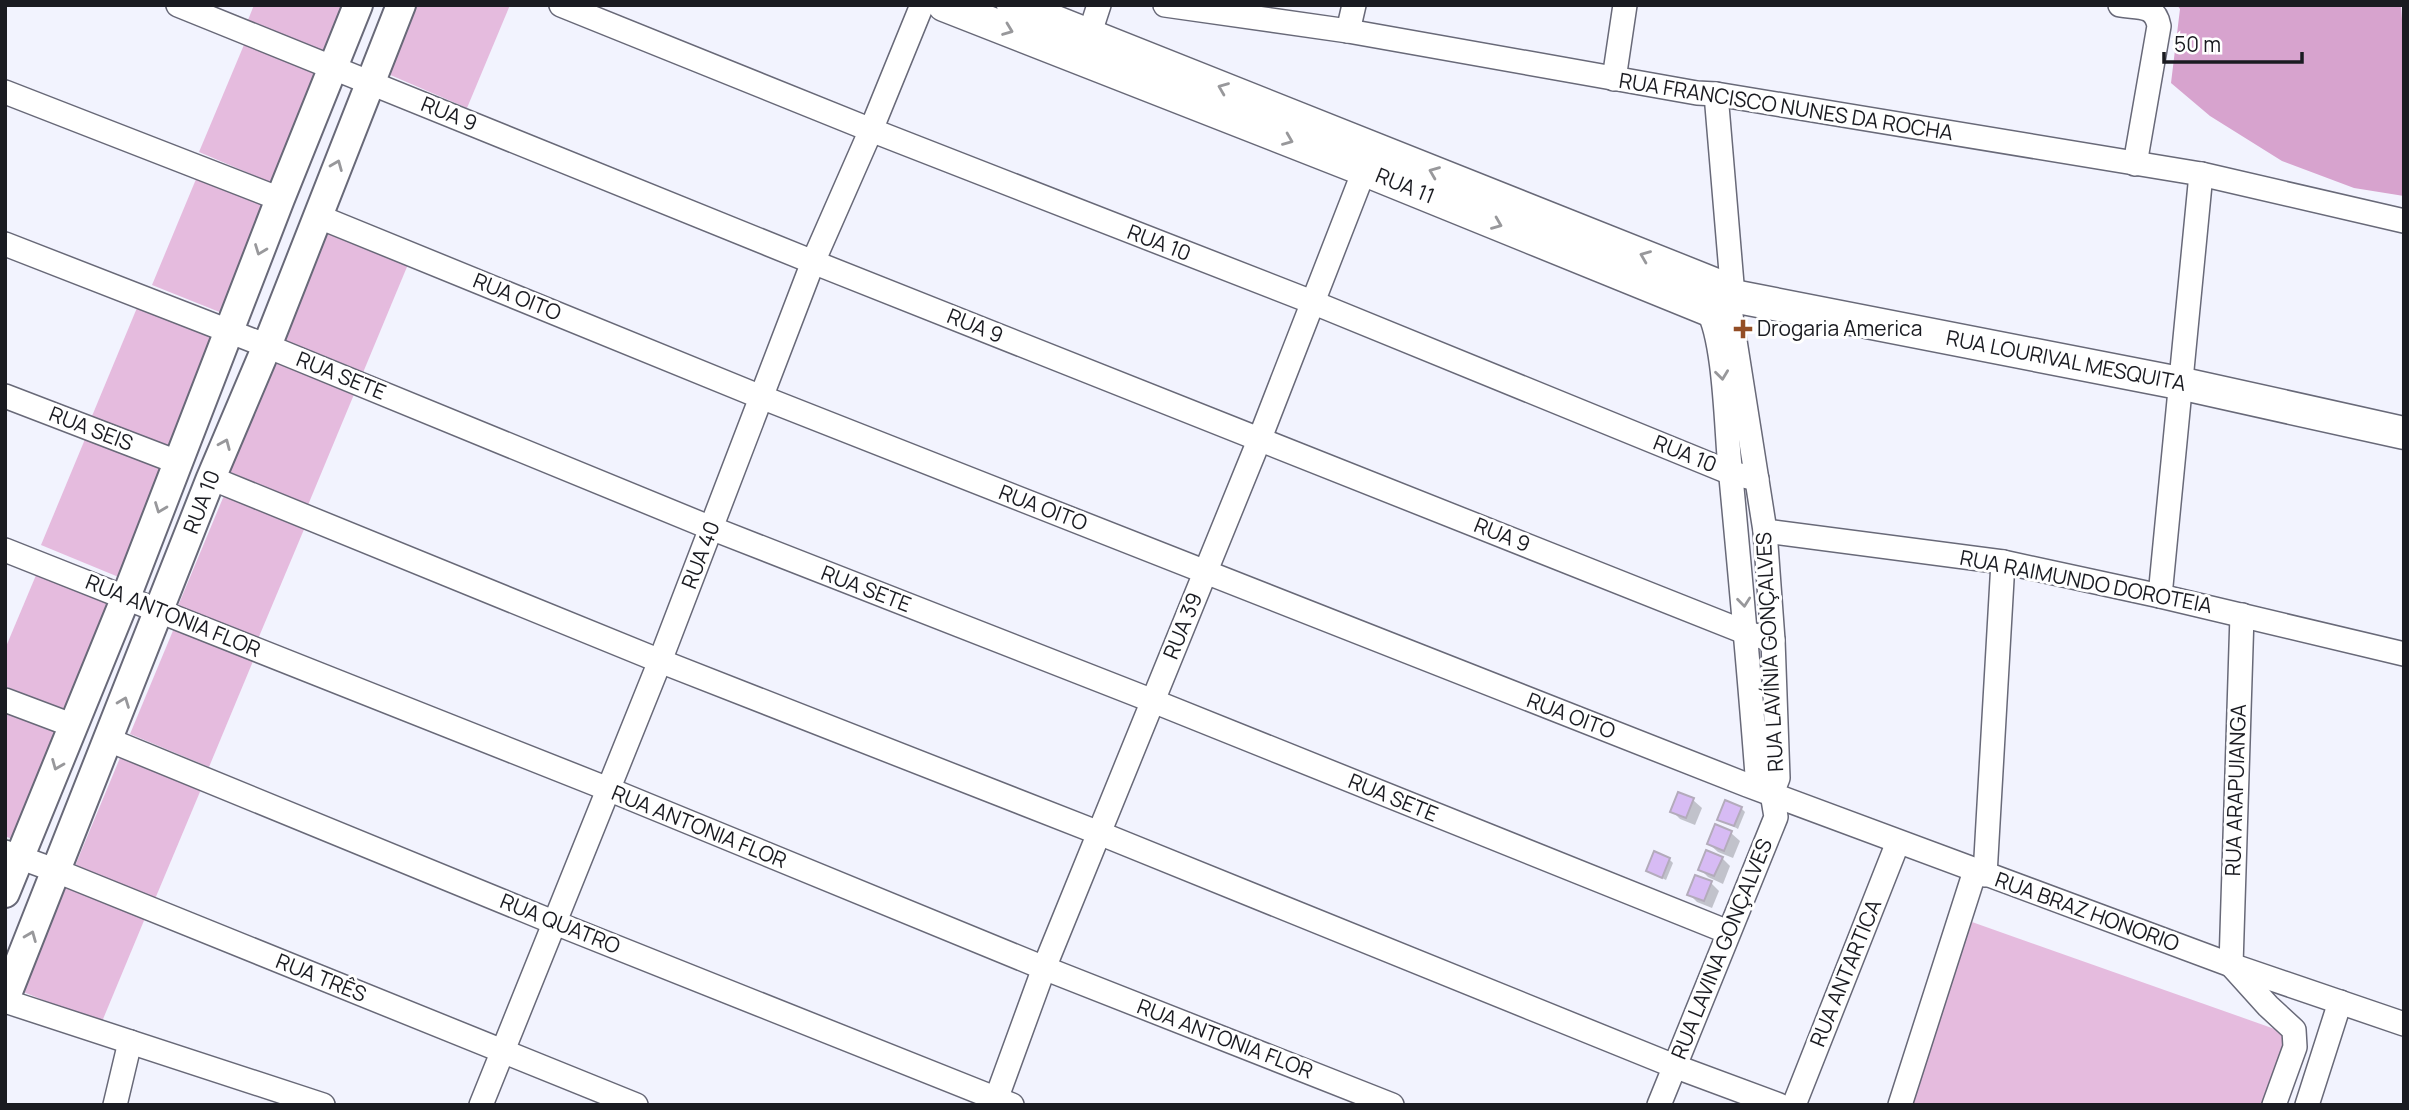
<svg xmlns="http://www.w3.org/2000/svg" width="2409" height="1110" viewBox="0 0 2409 1110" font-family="Manrope,sans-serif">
	<rect width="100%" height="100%" fill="#f2f3fe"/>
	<g fill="#e5bbde">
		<path d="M 254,5 L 348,5 L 328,53 L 248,20 Z"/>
		<path d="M 416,5 L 510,5 L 467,108 L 388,74 Z"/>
		<path d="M 246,40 L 326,73 L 279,186 L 199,152 Z"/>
		<path d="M 199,172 L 273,203 L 227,315 L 152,285 Z"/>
		<path d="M 329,229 L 409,262 L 362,375 L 282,342 Z"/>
		<path d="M 139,303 L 219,336 L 172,449 L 92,416 Z"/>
		<path d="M 275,359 L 355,392 L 308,505 L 228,471 Z"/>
		<path d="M 88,432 L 168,465 L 121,578 L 41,545 Z"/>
		<path d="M 225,493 L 305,527 L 258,639 L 178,606 Z"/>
		<path d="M 39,568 L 119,601 L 72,714 L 5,686 L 5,649 Z"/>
		<path d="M 177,621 L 256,654 L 209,767 L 130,734 Z"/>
		<path d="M 5,704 L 61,727 L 14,840 L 5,836 Z"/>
		<path d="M 122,753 L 202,787 L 155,899 L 75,866 Z"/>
		<path d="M 68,878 L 148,911 L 101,1024 L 21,991 Z"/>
		<path d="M 1972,922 L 2289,1034 L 2264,1105 L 1908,1105 Z"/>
	</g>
	<path fill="#d7a3ce" d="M 2177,5 L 2401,5 L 2404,48 L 2404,196 L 2354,188 L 2282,161 L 2210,116 L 2171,83 L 2180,9 Z"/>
	<g fill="#0003">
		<path d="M 1679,794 L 1693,800 L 1702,808 L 1695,825 L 1680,819 L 1672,811 Z"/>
		<path d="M 1741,808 L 1745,812 L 1738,829 L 1720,819 Z"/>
		<path d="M 1716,827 L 1731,833 L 1740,841 L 1733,858 L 1718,852 L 1709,844 Z"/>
		<path d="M 1722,858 L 1730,866 L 1723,884 L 1708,877 L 1700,869 Z"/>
		<path d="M 1669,859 L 1673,863 L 1666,880 L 1648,871 Z"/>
		<path d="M 1711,883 L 1719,891 L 1712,908 L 1697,902 L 1689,894 Z"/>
	</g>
	<g fill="#d7bbf4" stroke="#b3abbb" stroke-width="2">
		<path d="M 1678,792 L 1694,798 L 1686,818 L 1670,812 Z"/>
		<path d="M 1725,800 L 1742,807 L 1734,826 L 1717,820 Z"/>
		<path d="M 1715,824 L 1732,831 L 1724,851 L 1707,844 Z"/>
		<path d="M 1706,850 L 1723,857 L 1714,876 L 1698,870 Z"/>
		<path d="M 1654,851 L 1670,858 L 1662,878 L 1646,871 Z"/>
		<path d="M 1695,875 L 1712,881 L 1704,901 L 1687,895 Z"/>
	</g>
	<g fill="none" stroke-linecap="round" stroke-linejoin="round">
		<g stroke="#686978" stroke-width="26">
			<g id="minor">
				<path d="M 178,5 L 813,262 L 1747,633 L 1773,640"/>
				<path d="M 561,5 L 871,130 L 1312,302 L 1731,473 L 1757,479"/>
				<path d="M 1165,5 L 1348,31 L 1697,93 L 1716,94 L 2201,174 L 2404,221"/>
				<path d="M 2120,5 C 2139,8 2155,4 2159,26 L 2135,164"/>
				<path d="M 1348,31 L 1354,5"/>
				<path d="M 1085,48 L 1099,5"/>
				<path d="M 1614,79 L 1625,5"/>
				<path d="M 5,92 L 280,199"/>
				<path d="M 1716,94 L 1733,296"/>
				<path d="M 317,216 L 761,397 L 1747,785 L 2231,965 L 2404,1024"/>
				<path d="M 5,244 L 267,346 L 711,528 L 1153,701 L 1728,932"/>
				<path d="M 1726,298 L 1730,309 L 1765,531 L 1773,640 L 1778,778 L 1772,793"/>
				<path d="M 1707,309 C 1724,337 1726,420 1729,456 C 1739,562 1749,668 1757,775 L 1772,793"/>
				<path d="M 5,396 L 177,462"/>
				<path d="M 211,478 L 660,661 L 1099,833 L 1674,1066 L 1779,1105"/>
				<path d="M 1765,531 L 2003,562 L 2160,596 L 2404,654"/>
				<path d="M 5,550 L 608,789 L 1044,968 L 1392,1105"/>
				<path d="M 2160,596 L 2201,174"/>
				<path d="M 2242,615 L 2231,965 L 2268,1006 L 2294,1030 L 2295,1047 L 2274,1105"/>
				<path d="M 5,700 L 74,726"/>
				<path d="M 109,740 L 553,922 L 1012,1105"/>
				<path d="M 5,852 L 57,871 L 636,1105"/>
				<path d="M 1985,875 L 2003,562"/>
				<path d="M 5,1001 L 323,1105"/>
				<path d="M 115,1105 L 130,1042"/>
				<path d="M 481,1105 L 660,661 L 813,262 L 871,130 L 922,5"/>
				<path d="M 994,1105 L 1044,968 L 1260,438 L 1369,158"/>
				<path d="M 1659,1105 L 1776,817 L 1772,793"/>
				<path d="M 1794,1105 L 1898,842"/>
				<path d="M 1900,1105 L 1975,871"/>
				<path d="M 2307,1105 L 2340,1002"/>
			</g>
		</g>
		<g stroke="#686978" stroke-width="32">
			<g id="tertiary">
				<path d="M 5,893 L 126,597 L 280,199 L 358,5"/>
				<path d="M 5,999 L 211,478 L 267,346 L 401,5"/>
			</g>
		</g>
		<g stroke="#686978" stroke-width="35">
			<g id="secondary">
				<path d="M 944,5 L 1365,170 L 1707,309 L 1733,296 L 2179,383 L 2404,433"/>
				<path d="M 1013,5 L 1714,284 L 1726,298"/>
			</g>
		</g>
		<use href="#minor" stroke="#fff" stroke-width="23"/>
		<use href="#tertiary" stroke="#fff" stroke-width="28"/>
		<use href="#secondary" stroke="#fff" stroke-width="32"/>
	</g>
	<defs><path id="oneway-chevron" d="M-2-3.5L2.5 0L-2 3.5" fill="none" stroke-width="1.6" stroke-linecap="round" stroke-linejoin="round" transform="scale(1.75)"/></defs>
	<g stroke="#98989b">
		<use href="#oneway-chevron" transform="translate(1008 30) rotate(21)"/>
		<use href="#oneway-chevron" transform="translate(1223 88) rotate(-158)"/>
		<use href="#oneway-chevron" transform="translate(1288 140) rotate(22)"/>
		<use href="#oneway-chevron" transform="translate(337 165) rotate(-68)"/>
		<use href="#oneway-chevron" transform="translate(1434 172) rotate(-158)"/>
		<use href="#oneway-chevron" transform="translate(1497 224) rotate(22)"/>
		<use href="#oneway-chevron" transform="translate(260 250) rotate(111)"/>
		<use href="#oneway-chevron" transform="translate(1645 256) rotate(-158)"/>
		<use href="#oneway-chevron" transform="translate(1722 375) rotate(83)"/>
		<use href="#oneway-chevron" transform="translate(225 444) rotate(-67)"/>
		<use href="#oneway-chevron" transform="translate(160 508) rotate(111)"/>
		<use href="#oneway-chevron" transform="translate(1744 602) rotate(84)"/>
		<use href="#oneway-chevron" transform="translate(124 702) rotate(-69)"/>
		<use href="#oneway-chevron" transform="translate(57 765) rotate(112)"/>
		<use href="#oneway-chevron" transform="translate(31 936) rotate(-68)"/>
	</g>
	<path fill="#934d25" stroke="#fff" stroke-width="2.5" d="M1739.5 318.5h7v7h7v7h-7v7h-7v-7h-7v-7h7z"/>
	<g text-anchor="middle" stroke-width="6" stroke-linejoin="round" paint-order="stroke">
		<g font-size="21" fill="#1a1b21" stroke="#fff">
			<text transform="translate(1786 107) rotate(9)" y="7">RUA FRANCISCO NUNES DA ROCHA</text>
			<text transform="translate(449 114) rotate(22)" y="7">RUA 9</text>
			<text transform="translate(1405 186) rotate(22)" y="7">RUA 11</text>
			<text transform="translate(1159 243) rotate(21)" y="7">RUA 10</text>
			<text transform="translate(517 297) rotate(22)" y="7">RUA OITO</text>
			<text transform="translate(975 326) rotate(22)" y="7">RUA 9</text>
			<text transform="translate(2066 361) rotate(11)" y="7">RUA LOURIVAL MESQUITA</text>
			<text transform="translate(341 376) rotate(22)" y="7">RUA SETE</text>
			<text transform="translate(91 429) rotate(21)" y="7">RUA SEIS</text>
			<text transform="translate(1685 454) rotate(22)" y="7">RUA 10</text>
			<text transform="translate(202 502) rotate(-69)" y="7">RUA 10</text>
			<text transform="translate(1043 508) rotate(21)" y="7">RUA OITO</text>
			<text transform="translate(1502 535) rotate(22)" y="7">RUA 9</text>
			<text transform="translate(701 555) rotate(-69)" y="7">RUA 40</text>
			<text transform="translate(2086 582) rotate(11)" y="7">RUA RAIMUNDO DOROTEIA</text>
			<text transform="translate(866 589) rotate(21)" y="7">RUA SETE</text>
			<text transform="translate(173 616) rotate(22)" y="7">RUA ANTONIA FLOR</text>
			<text transform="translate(1183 626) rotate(-68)" y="7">RUA 39</text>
			<text transform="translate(1770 652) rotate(-93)" y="7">RUA LAVÍNIA GONÇALVES</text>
			<text transform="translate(1571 716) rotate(21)" y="7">RUA OITO</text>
			<text transform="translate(2236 790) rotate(-88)" y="7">RUA ARAPUIANGA</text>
			<text transform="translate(1393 798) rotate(22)" y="7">RUA SETE</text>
			<text transform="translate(699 827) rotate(22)" y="7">RUA ANTONIA FLOR</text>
			<text transform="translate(2087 912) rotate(20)" y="7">RUA BRAZ HONORIO</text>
			<text transform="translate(560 924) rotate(22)" y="7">RUA QUATRO</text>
			<text transform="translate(1722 949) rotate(-68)" y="7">RUA LAVINA GONÇALVES</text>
			<text transform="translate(1846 973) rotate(-68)" y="7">RUA ANTARTICA</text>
			<text transform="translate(321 978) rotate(22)" y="7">RUA TRÊS</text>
			<text transform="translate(1225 1039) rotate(21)" y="7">RUA ANTONIA FLOR</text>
		</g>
		<g font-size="21" fill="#1a1b21" stroke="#fff" text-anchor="start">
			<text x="1757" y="336">Drogaria America</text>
		</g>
	</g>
	<rect width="2409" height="1110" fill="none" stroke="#1a1b21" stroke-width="14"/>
	<path d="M2164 52v10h138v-10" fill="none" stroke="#1a1b21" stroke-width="3.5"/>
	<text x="2174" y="52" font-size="21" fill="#1a1b21" stroke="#ffffff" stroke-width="5" paint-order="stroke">50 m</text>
</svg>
